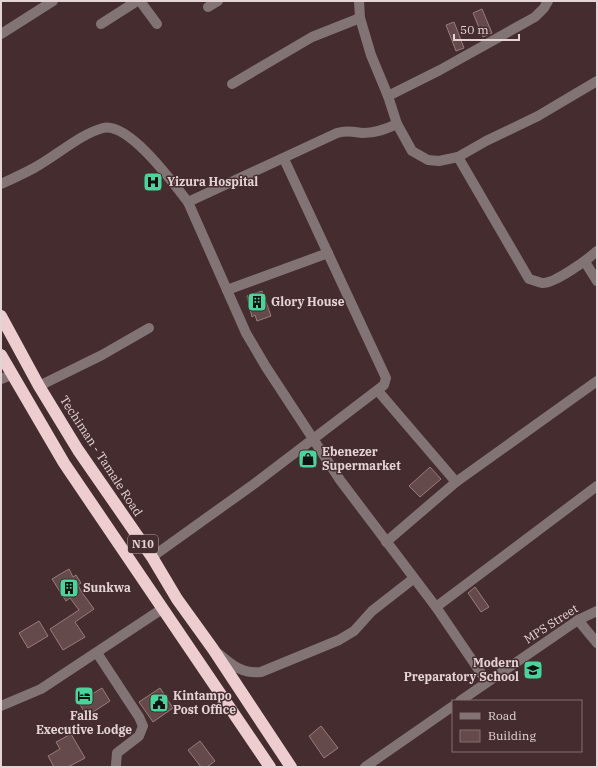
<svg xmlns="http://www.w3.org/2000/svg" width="598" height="768" viewBox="0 0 598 768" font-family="'IBM Plex Serif',serif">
	<rect width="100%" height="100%" fill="#452c2f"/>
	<g fill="#654a4c" stroke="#997b7d">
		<path d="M 482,9 L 492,33 L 483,37 L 473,13 Z"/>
		<path d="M 454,22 L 464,48 L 456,51 L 446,25 Z"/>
		<path d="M 262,291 L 271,316 L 257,321 L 255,315 L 252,317 L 247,296 Z"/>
		<path d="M 430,467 L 441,479 L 420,497 L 409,486 Z"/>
		<path d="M 69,569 L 73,577 L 76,575 L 81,583 L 78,585 L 81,591 L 94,609 L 75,622 L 85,637 L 63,650 L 50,629 L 79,610 L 70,598 L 66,601 L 52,579 Z"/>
		<path d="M 475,587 L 489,607 L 481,612 L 468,593 Z"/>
		<path d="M 39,621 L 48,636 L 28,648 L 19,633 Z"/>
		<path d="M 102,688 L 110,701 L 87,716 L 79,703 L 83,700 L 81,697 L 87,693 L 89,696 Z"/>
		<path d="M 160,688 L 173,708 L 153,722 L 139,702 Z"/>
		<path d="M 321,726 L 338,748 L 324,758 L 309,736 Z"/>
		<path d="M 71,734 L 85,758 L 68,767 L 54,767 L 48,756 L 60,749 L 56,742 Z"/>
		<path d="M 200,741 L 215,761 L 207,767 L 201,767 L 188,750 Z"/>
	</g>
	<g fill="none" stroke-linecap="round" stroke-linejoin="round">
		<g stroke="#827475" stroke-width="10">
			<path d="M 140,1 L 157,24"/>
			<path d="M 359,1 L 360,18 L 371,55 L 388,96 L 397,124 L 412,151 L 428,160 L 439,161 L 458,157 L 486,141 L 538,116 L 597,81"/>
			<path d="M 208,7 L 218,1"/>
			<path d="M 101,24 L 137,1"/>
			<path d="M 1,34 L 53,1"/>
			<path d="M 232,84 L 312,37 L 360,18"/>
			<path d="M 388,96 L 440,70 L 535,17 L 544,8 L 548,1"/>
			<path d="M 458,157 L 529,279 C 533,280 538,282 542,283 C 554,284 587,260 597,251"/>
			<path d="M 1,184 C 12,179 23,174 34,168 C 55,157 80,134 103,128 C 129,122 173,183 188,202 L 337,133 C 347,130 353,132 363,133 C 376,133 386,129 397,124"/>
			<path d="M 188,202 L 246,333 L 266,367 L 340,480 L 436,607 L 487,682"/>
			<path d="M 585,262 L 597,281"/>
			<path d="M 227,290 L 328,253"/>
			<path d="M 1,379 L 11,375"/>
			<path d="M 39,386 L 102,355 L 149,328"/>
			<path d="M 378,391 L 456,482"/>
			<path d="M 386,542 L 456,482 L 597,381"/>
			<path d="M 152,557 L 254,484 L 384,385 L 386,378 L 284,159"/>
			<path d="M 436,607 L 597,486"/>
			<path d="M 578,620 L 597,643"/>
			<path d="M 97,653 L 139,717 L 143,726 L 139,736 L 117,753 L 116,765"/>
			<path d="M 219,654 C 233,666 243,674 261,672 L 339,640 L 354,631 L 372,611 L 413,579"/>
			<path d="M 460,701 L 578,620 L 597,611"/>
			<path d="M 1,706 L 41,689 L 162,609"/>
			<path d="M 365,767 L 453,706"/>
		</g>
		<g stroke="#eecdd0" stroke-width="12">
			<path d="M 1,316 L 39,386 L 78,450 L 152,557 L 177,599 L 213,649 L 291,767"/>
			<path d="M 1,355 L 64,463 L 270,767"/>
		</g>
	</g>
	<defs>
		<g id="hospital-square" transform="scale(1)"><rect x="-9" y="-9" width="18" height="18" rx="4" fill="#4ad49c" stroke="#452c2f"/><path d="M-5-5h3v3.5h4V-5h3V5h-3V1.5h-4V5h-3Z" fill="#111"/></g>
		<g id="building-square" transform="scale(1)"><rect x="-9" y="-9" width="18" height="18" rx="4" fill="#4ad49c" stroke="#452c2f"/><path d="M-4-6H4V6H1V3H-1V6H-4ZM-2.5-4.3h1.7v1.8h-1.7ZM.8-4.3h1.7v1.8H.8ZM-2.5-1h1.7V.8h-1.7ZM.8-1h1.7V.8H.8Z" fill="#111"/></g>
		<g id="shop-square" transform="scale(1)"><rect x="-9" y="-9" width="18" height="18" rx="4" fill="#4ad49c" stroke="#452c2f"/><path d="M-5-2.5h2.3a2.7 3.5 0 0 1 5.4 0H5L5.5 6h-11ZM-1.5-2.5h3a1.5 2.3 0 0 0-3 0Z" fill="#111"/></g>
		<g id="school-square" transform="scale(1)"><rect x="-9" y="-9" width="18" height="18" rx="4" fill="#4ad49c" stroke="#452c2f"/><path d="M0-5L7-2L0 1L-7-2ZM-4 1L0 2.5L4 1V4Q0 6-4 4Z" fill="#111"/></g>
		<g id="hotel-square" transform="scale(1)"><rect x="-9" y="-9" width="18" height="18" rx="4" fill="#4ad49c" stroke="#452c2f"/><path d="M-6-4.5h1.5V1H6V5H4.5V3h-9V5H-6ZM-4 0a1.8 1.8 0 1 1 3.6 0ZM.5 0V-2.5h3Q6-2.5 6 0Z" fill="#111"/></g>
		<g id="civic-square" transform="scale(1)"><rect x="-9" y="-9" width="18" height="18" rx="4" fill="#4ad49c" stroke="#452c2f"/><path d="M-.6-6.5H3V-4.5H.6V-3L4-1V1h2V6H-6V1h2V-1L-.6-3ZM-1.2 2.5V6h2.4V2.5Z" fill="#111"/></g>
	</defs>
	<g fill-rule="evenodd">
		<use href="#hospital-square" x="153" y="182"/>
		<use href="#building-square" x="257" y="302"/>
		<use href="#shop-square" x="308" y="459"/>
		<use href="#building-square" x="69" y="588"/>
		<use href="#school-square" x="533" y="670"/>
		<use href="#hotel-square" x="84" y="696"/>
		<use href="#civic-square" x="159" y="703"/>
	</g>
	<g text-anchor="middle" stroke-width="3" stroke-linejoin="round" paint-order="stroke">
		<rect fill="#452c2f" stroke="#b5a2a3" stroke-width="1" x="128" y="535" width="30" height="18" rx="3"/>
		<g font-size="11" font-weight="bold" fill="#e5d4d5">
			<text x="143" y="548">N10</text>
		</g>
		<g font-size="12" font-weight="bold" fill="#e5d4d5" stroke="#452c2f" text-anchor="start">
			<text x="167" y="186">Yizura Hospital</text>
			<text x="271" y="306">Glory House</text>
			<text x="322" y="456">Ebenezer<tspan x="322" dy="14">Supermarket</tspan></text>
			<text x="83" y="592">Sunkwa</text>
			<text x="519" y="667" text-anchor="end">Modern<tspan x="519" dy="14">Preparatory School</tspan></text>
			<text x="173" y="700">Kintampo<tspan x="173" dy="14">Post Office</tspan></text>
			<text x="84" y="720" text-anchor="middle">Falls<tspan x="84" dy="14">Executive Lodge</tspan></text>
		</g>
		<g font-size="12" fill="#e5d4d5" stroke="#452c2f">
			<text transform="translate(101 456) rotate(57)" y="4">Techiman - Tamale Road</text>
			<text transform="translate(551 624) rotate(-33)" y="4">MPS Street</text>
		</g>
	</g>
	<rect width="598" height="768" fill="none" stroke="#e5d4d5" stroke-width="4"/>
	<rect x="452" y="700" width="130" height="52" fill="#452c2f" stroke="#856f71"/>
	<rect x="460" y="713" width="20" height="6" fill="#827475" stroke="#856f71"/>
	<text x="488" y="720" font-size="12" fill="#e5d4d5">Road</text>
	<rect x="460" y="730" width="20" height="12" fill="#654a4c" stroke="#856f71"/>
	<text x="488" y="740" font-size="12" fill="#e5d4d5">Building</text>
	<path d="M454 34v6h65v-6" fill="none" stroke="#e5d4d5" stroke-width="2"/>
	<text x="460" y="34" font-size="12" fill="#e5d4d5" stroke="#452c2f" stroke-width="3" paint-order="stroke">50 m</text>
</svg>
